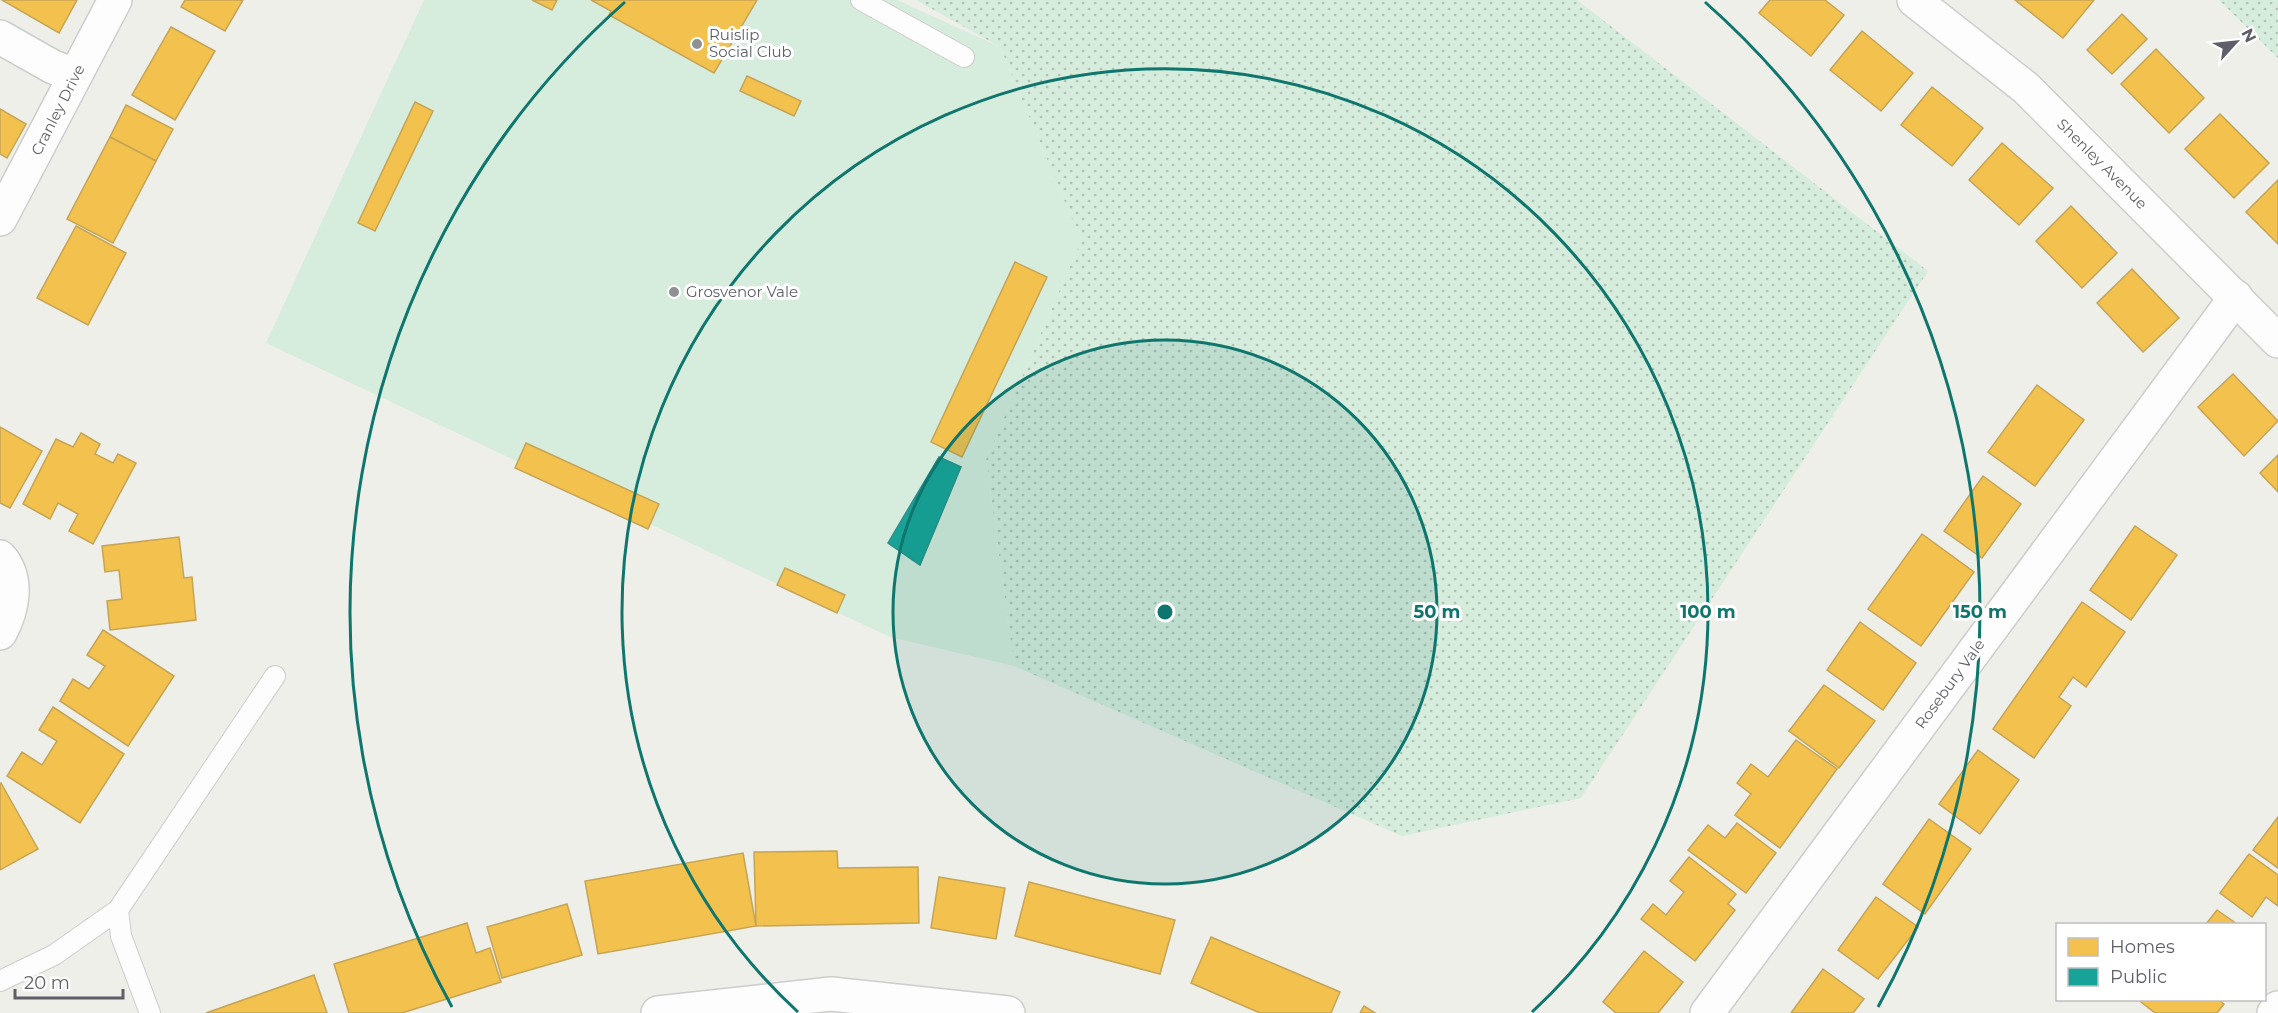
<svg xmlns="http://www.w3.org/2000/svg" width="2278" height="1013" viewBox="0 0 2278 1013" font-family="Montserrat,sans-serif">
	<defs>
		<pattern id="park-dots" width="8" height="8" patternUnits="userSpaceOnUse" patternTransform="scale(1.5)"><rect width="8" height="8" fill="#d6ecdc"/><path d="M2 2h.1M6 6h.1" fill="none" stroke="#b1c2b6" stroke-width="1.8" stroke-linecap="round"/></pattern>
	</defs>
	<rect width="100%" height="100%" fill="#eeefe9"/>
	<g fill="url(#park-dots)">
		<path d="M 916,0 L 1577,0 L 1928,271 L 1581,798 L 1402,836 L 1014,666 L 986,459 L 1081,241 L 1000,47 Z"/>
		<path d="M 2219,0 L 2278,0 L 2278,58 Z"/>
	</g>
	<path fill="#d6ecdc" d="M 424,0 L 897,0 L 1000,47 L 1081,241 L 986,459 L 1014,666 L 890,637 L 266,343 Z"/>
	<g fill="#f2c14e" stroke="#c6a456" stroke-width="1.5">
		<path d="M 2,0 L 77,0 L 59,33 Z"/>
		<path d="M 185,0 L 243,0 L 225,31 L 181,7 Z"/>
		<path d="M 532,0 L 557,0 L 552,10 Z"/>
		<path d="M 591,0 L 757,0 L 714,73 L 609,15 L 611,11 Z"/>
		<path d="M 1770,0 L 1825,0 L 1844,15 L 1811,56 L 1759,13 Z"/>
		<path d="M 2015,0 L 2094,0 L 2063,38 Z"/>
		<path d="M 2122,14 L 2147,39 L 2112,74 L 2087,50 Z"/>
		<path d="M 171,27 L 215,51 L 175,120 L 132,95 Z"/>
		<path d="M 1862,31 L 1913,73 L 1881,111 L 1830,70 Z"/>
		<path d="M 2156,49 L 2204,98 L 2169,133 L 2121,84 Z"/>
		<path d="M 747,76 L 801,101 L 794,116 L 740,91 Z"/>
		<path d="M 1932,87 L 1983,128 L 1952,166 L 1901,125 Z"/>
		<path d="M 415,102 L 433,111 L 375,231 L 358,223 Z"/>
		<path d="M 126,105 L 173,129 L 156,161 L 110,137 Z"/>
		<path d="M 0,109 L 26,124 L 7,158 L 0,154 Z"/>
		<path d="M 2220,114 L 2269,163 L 2234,198 L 2185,149 Z"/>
		<path d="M 110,137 L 156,161 L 113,243 L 67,219 Z"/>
		<path d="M 2002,143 L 2053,188 L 2019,225 L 1969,180 Z"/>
		<path d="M 2278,180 L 2278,244 L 2246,212 Z"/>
		<path d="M 2071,206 L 2117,253 L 2082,288 L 2036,241 Z"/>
		<path d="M 76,226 L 126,253 L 88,325 L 37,298 Z"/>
		<path d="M 1015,262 L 1047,277 L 962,457 L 931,442 Z"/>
		<path d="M 2132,269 L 2179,318 L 2143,352 L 2097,303 Z"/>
		<path d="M 2233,374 L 2278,421 L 2244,456 L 2198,407 Z"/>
		<path d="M 2037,385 L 2084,420 L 2035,486 L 1988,452 Z"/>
		<path d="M 0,427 L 42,451 L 10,508 L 0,503 Z"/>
		<path d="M 81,433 L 100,444 L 95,454 L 113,463 L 118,454 L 136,463 L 93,544 L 69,531 L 78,514 L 58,503 L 50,519 L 23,504 L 56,439 L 73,447 Z"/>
		<path d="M 526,443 L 659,504 L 648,529 L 515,468 Z"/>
		<path d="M 2278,455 L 2278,492 L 2260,473 Z"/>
		<path d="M 1983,476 L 2021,504 L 1982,558 L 1944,531 Z"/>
		<path d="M 2135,526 L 2177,555 L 2131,620 L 2090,590 Z"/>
		<path d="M 1922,534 L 1974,572 L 1921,646 L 1868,609 Z"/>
		<path d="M 179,537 L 184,578 L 192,577 L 196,620 L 110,630 L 107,601 L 122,599 L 119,570 L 105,572 L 102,546 Z"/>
		<path d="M 785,568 L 845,595 L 837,613 L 777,585 Z"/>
		<path d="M 2082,602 L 2125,632 L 2086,687 L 2073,677 L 2059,697 L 2071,706 L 2034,758 L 1993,729 Z"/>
		<path d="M 1860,622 L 1916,663 L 1883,710 L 1827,670 Z"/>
		<path d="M 103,630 L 174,676 L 128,746 L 60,701 L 73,679 L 89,689 L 105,666 L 87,655 Z"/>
		<path d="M 1824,685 L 1875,721 L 1839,768 L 1789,731 Z"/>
		<path d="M 53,707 L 124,754 L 80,823 L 7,776 L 22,752 L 42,765 L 57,741 L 39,730 Z"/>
		<path d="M 1796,740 L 1837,769 L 1780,848 L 1735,815 L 1751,794 L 1737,783 L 1751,764 L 1768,777 Z"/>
		<path d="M 1978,750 L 2019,780 L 1980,834 L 1939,804 Z"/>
		<path d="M 1,783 L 38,849 L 0,870 L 0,784 Z"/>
		<path d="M 2278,817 L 2278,868 L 2253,850 Z"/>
		<path d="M 1929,819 L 1971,849 L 1925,914 L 1883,884 Z"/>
		<path d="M 1737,823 L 1776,853 L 1746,893 L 1688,850 L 1708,825 L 1725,838 Z"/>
		<path d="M 837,851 L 838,868 L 918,867 L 919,923 L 756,926 L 754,852 Z"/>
		<path d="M 743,853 L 756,926 L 598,954 L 585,881 Z"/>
		<path d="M 2249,854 L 2278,875 L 2278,906 L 2266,897 L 2252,917 L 2220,893 Z"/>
		<path d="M 1689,857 L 1736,894 L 1728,904 L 1735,910 L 1695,961 L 1641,919 L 1653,904 L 1666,915 L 1684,892 L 1670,881 Z"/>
		<path d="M 939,877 L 1005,888 L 996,939 L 931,928 Z"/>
		<path d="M 1029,882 L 1175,920 L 1160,974 L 1015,936 Z"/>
		<path d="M 1876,897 L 1918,927 L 1878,979 L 1838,950 Z"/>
		<path d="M 567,904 L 582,955 L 502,978 L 487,927 Z"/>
		<path d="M 2217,910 L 2237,924 L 2206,924 Z"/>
		<path d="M 467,923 L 476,953 L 490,948 L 501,982 L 402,1013 L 349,1013 L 334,964 Z"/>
		<path d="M 1211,937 L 1340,992 L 1331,1013 L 1260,1013 L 1191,983 Z"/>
		<path d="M 1644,951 L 1683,982 L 1658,1013 L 1616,1013 L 1603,1002 Z"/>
		<path d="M 1823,969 L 1864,999 L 1853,1013 L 1791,1013 Z"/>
		<path d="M 314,975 L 327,1013 L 206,1013 Z"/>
		<path d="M 2143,1000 L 2219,1000 L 2224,1004 L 2217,1013 L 2155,1013 L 2141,1002 Z"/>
		<path d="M 1364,1006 L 1375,1013 L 1360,1013 Z"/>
	</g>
	<path fill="#17a398" stroke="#2c8f8a" stroke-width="1.5" d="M 939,457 L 961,467 L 920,565 L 888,543 Z"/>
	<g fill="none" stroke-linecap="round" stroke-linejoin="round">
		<g stroke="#cdcdcd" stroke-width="22">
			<g id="service">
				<path d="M 861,0 L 964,57"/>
				<path d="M 0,981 L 54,955 L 118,910"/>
				<path d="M 150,1013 L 121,936 L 118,910 L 275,676"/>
			</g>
		</g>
		<g stroke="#cdcdcd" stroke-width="36">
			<g id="minor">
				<path d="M 1914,0 L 2026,88 L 2278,341"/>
				<path d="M 0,37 L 53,67 L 75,75"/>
				<path d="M 0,219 L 115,0"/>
				<path d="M 0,557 C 19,579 13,609 0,633"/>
				<path d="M 1707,1013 L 2236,297"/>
				<path d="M 2274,1013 L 2278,1008"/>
			</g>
		</g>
		<g stroke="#cdcdcd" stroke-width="36">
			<path id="tertiary" d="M 658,1013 L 831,994 L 1008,1013"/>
		</g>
		<use href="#service" stroke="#fcfdfc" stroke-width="20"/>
		<use href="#minor" stroke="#fcfdfc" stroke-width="33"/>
		<use href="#tertiary" stroke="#fcfdfc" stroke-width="33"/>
	</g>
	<circle cx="1165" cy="612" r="272" fill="#0f766e" fill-opacity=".12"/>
	<g fill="none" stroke="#0f766e" stroke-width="3">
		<circle cx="1165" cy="612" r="272"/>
		<path d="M798 1012A543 543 0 1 1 1532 1012"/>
		<path d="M452 1007A815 815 0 0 1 625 2M1705 2A815 815 0 0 1 1878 1007"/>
	</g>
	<g fill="#909195" stroke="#fff" stroke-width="2">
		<circle cx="697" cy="44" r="6"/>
		<circle cx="674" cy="292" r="6"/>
	</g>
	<g text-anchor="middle" stroke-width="6" stroke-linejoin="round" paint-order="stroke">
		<g font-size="15" fill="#5e5f68" stroke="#fff" text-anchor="start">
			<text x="709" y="40">Ruislip<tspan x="709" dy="17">Social Club</tspan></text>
			<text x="686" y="297">Grosvenor Vale</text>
		</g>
		<g font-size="15" fill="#5e5f68" stroke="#fff">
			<text transform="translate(58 110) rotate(-63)" y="5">Cranley Drive</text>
			<text transform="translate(2102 164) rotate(45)" y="5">Shenley Avenue</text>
			<text transform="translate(1950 684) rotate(-54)" y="5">Rosebury Vale</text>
		</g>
	</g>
	<circle cx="1165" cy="612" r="9" fill="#0f766e" stroke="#fff" stroke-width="3"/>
	<g font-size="18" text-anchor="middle" font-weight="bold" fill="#0f766e" stroke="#fff" stroke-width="6" stroke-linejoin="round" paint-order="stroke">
		<text x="1437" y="618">50 m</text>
		<text x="1708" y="618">100 m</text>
		<text x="1980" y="618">150 m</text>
	</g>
	<rect x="2056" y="923" width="210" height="78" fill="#ffffff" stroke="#bfbfc3" stroke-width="1.5"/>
	<rect x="2068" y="938" width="30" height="18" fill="#f2c14e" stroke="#bfbfc3" stroke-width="1.5"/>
	<text x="2110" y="953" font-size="18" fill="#5e5f68">Homes</text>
	<rect x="2068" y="968" width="30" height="18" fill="#17a398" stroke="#bfbfc3" stroke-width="1.5"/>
	<text x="2110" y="983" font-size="18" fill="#5e5f68">Public</text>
	<g transform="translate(2236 42) rotate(63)" stroke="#ffffff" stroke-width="4.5" paint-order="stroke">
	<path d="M0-4.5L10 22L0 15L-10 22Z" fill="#5e5f68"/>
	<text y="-9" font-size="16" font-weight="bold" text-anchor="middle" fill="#5e5f68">N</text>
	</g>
	<path d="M15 989v9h108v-9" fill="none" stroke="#5e5f68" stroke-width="3"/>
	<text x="24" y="989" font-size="18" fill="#5e5f68" stroke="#ffffff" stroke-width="4.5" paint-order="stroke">20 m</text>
</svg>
